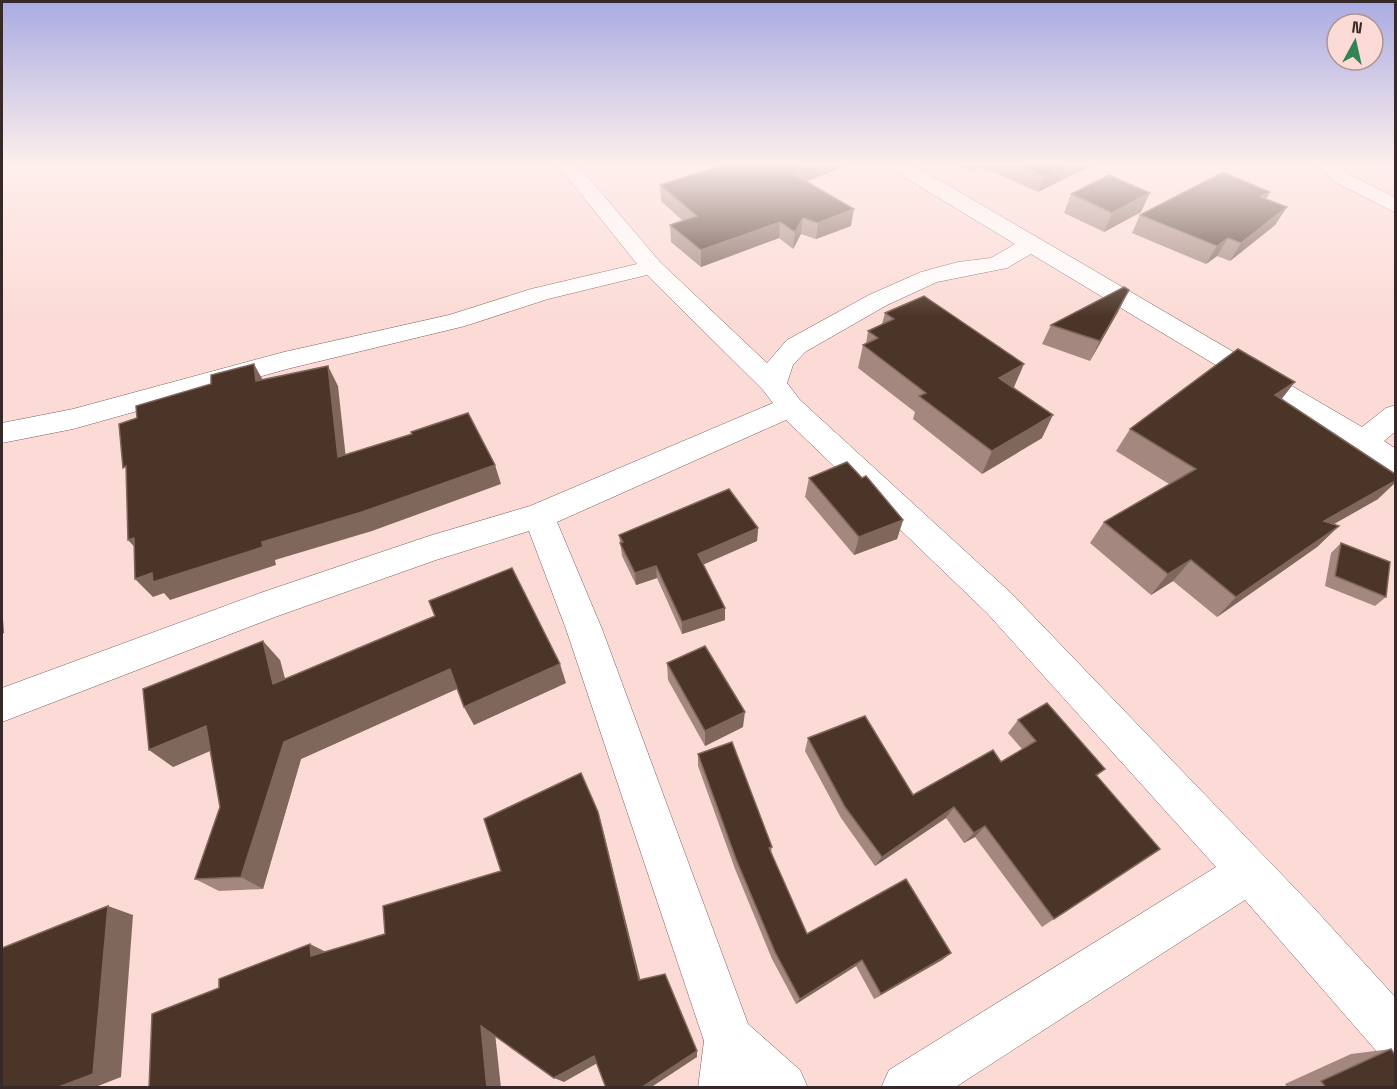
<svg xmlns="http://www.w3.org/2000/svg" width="1397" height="1089" viewBox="0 0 1397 1089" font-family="'Space Grotesk',sans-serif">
	<rect width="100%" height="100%" fill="#fcdbd6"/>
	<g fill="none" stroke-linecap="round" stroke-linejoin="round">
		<g stroke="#7a5e5a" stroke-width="1">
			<g id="minor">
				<path d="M 551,163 L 574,163 L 582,170 L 660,262 L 767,363 L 787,340 L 869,295 L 921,272 L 958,262 L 991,258 L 1015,244 L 888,167 L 885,163 L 910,163 L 1362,427 L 1386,408 L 1396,405 L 1396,431 L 1384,441 L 1396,449 L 1396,476 L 1385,473 L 1354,448 L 1031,254 L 1007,268 L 937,282 L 887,305 L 805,352 L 793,365 L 787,383 L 800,400 L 1011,593 L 1313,907 L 1396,998 L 1396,1060 L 1378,1053 L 1245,900 L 954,1088 L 881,1088 L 889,1070 L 1216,867 L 987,613 L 786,420 L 557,522 L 602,629 L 748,1024 L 800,1070 L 808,1088 L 698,1088 L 704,1041 L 566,629 L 529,531 L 436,560 L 275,617 L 2,722 L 2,688 L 263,592 L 429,536 L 530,506 L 773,403 L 763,390 L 647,275 L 548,299 L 465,326 L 287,369 L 73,429 L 2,443 L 2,423 L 73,409 L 284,352 L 449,315 L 531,289 L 637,264 L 568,178 Z"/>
				<path d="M 1314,163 L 1337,163 L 1349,174 L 1396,198 L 1396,213 L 1335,182 Z"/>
			</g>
		</g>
		<use href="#minor" fill="#fff" fill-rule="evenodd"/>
	</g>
	<g fill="#a4887f">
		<path d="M 712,163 L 854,163 L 806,181 L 851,226 L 816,239 L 801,234 L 793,249 L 779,238 L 701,267 L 671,242 L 670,225 L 683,221 L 661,201 L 660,185 L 717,167 Z"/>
		<path d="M 953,163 L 1096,163 L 1038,192 L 982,167 L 970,172 Z"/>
		<path d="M 1270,192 L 1266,199 L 1287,207 L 1275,225 L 1230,261 L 1217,256 L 1206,264 L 1132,233 L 1140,215 Z"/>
		<path d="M 1071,194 L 1141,212 L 1104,232 L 1064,213 Z"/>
		<path d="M 1119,310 L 1090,361 L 1042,344 L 1051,325 Z"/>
		<path d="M 885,313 L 1014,387 L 1013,388 L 1042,438 L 982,474 L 913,419 L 915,412 L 858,368 L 863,345 L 866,344 L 868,331 L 882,324 Z"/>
		<path d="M 1282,399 L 1378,499 L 1334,524 L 1339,526 L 1317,547 L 1217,617 L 1173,581 L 1151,595 L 1090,543 L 1104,522 L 1169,484 L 1116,451 L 1130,429 Z"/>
		<path d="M 809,478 L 903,520 L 897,539 L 854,555 L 805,497 Z"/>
		<path d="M 758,528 L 757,541 L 703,564 L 725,608 L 725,620 L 682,634 L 657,578 L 636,585 L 622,556 L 619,535 Z"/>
		<path d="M 1341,543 L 1386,597 L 1375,606 L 1325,586 L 1331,553 Z"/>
		<path d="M 280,660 L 285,679 L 566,683 L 474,725 L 464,707 L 457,689 L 301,759 L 263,889 L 219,891 L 195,879 L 220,807 L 210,751 L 173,767 Z"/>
		<path d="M 667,663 L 743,727 L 705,746 L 668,680 Z"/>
		<path d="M 1018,720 L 1105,769 L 1097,776 L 1054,919 L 1042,927 L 975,837 L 964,843 L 946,818 L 875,866 L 841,818 L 805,751 L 808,738 L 913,795 L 1001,762 L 1022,749 L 1008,733 Z"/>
		<path d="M 698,754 L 772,847 L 771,853 L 807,934 L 951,953 L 942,960 L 874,999 L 856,966 L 796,1004 L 772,959 L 735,869 L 698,766 Z"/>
		<path d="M 1391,1049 L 1395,1088 L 1287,1088 L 1285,1084 L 1351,1054 Z"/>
	</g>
	<g fill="#80675c">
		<path d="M 813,163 L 854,163 L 789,188 L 790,172 Z"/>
		<path d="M 972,163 L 983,163 L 982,167 L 970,172 Z"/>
		<path d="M 1070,163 L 1096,163 L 1038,192 L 1044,176 Z"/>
		<path d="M 1270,192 L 1260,210 L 1261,197 Z"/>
		<path d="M 1150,193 L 1141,212 L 1104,232 L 1112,213 Z"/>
		<path d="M 1287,207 L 1275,225 L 1230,261 L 1241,243 Z"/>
		<path d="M 854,209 L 851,226 L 816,239 L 818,223 Z"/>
		<path d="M 803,218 L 801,234 L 793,249 L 795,232 Z"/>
		<path d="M 780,222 L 779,238 L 701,267 L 701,250 Z"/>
		<path d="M 1228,238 L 1217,256 L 1206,264 L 1217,246 Z"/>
		<path d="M 1129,290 L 1119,310 L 1090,361 L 1100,341 Z"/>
		<path d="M 254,364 L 265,384 L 256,381 Z"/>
		<path d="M 1024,364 L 1014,387 L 990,400 L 999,378 Z"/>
		<path d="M 328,366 L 338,386 L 348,477 L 338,457 Z"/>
		<path d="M 1295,382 L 1277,405 L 1275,395 Z"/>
		<path d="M 1053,415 L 1042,438 L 982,474 L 992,451 Z"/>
		<path d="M 495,465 L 501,484 L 372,531 L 275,560 L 276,565 L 170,600 L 164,593 L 153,597 L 135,579 L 152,573 L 262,542 Z"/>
		<path d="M 1395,481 L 1395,483 L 1378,499 L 1302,542 L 1324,521 Z"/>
		<path d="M 903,520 L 897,539 L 854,555 L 859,537 Z"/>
		<path d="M 1339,526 L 1317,547 L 1217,617 L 1236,597 Z"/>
		<path d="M 758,528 L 757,541 L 698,567 L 698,554 Z"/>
		<path d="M 134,538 L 145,558 L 128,540 Z"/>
		<path d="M 1191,560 L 1173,581 L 1151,595 L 1168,574 Z"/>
		<path d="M 656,566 L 657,578 L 636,585 L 635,573 Z"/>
		<path d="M 2,605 L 4,633 L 2,634 Z"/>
		<path d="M 725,608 L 725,620 L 682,634 L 682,622 Z"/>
		<path d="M 263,641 L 280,660 L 291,702 L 273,684 Z"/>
		<path d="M 560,664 L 566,683 L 474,725 L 464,707 Z"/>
		<path d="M 450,669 L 459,688 L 301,759 L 263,889 L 241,877 L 284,742 Z"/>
		<path d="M 745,712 L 743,727 L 705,746 L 705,731 Z"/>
		<path d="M 206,726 L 226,744 L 173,767 L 149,750 Z"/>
		<path d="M 954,807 L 946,818 L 875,866 L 882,857 Z"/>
		<path d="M 598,812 L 603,830 L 643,990 L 639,980 Z"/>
		<path d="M 985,826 L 975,837 L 964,843 L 974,833 Z"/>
		<path d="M 108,906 L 133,915 L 121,1077 L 93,1088 L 56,1088 Z"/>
		<path d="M 310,944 L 334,956 L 311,956 Z"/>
		<path d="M 951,953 L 942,960 L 874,999 L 881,994 Z"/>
		<path d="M 862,960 L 856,966 L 796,1004 L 800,999 Z"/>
		<path d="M 481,1026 L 495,1033 L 501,1088 L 487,1088 Z"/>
		<path d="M 697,1051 L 697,1057 L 650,1088 L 641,1088 Z"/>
		<path d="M 594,1056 L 601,1061 L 564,1082 L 554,1078 Z"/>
	</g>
	<g fill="#4b3528" stroke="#80675c" stroke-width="1.5">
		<path d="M 729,163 L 813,163 L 790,172 L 854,209 L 818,223 L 803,218 L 795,232 L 780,222 L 701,250 L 670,225 L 697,216 L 660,185 Z"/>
		<path d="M 1014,163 L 1070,163 L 1044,176 Z"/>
		<path d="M 1223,172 L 1270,192 L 1261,197 L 1287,207 L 1241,243 L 1228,238 L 1217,246 L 1140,215 Z"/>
		<path d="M 1109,175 L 1150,193 L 1112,213 L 1071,194 Z"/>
		<path d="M 1124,287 L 1129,290 L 1100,341 L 1051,325 Z"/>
		<path d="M 924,296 L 1024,364 L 999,378 L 1053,415 L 992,451 L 919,396 L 926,393 L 863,345 L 878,338 L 868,331 L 894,319 L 885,313 Z"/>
		<path d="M 1238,349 L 1295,382 L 1275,395 L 1395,474 L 1395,481 L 1324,521 L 1339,526 L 1236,597 L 1191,560 L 1168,574 L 1104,522 L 1196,469 L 1130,429 Z"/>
		<path d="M 254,364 L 256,381 L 328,366 L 338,457 L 412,434 L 411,432 L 468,413 L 495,465 L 362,512 L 262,542 L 263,547 L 153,582 L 152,573 L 135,579 L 134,538 L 128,540 L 126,466 L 123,468 L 119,424 L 137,418 L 136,406 L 211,384 L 211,375 Z"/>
		<path d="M 847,462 L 862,478 L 866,476 L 903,520 L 859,537 L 809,478 Z"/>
		<path d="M 729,489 L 758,528 L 698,554 L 725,608 L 682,622 L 656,566 L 635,573 L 620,543 L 623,542 L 619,535 Z"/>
		<path d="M 1341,543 L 1390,562 L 1386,597 L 1335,576 Z"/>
		<path d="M 512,568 L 560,664 L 464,707 L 450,669 L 284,742 L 241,877 L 195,879 L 220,807 L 206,726 L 149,750 L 143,689 L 263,641 L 273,684 L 435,616 L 429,601 Z"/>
		<path d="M 705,646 L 745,712 L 705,731 L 667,663 Z"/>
		<path d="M 1047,703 L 1105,769 L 1096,775 L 1160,849 L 1054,919 L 985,826 L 974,833 L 954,807 L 882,857 L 845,807 L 808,738 L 865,716 L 913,795 L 993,750 L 1001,762 L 1036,741 L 1018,720 Z"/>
		<path d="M 732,742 L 772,847 L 769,848 L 807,934 L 906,879 L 951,953 L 881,994 L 862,960 L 800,999 L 775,952 L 736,859 L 698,754 Z"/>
		<path d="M 581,773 L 598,812 L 639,980 L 665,974 L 697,1051 L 641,1088 L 606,1088 L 594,1056 L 554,1078 L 481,1026 L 487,1088 L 149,1088 L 152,1014 L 219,988 L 219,979 L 310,944 L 311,956 L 385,934 L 383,906 L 501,871 L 484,819 Z"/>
		<path d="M 108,906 L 93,1074 L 56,1088 L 2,1088 L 2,948 Z"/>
		<path d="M 1391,1049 L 1395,1055 L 1395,1088 L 1326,1088 L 1321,1081 Z"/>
	</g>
	<linearGradient id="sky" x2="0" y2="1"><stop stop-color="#a9abe2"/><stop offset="0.52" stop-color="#feefed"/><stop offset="1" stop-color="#feefed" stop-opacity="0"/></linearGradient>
	<rect width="1397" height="316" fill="url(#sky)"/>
	<rect width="1397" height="1089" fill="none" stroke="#362928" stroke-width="6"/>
	<g transform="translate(1355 42) rotate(8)"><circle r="28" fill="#fcdbd6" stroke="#ad9490" stroke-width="1.5"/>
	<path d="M0-4.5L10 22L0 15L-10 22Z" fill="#328456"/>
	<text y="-9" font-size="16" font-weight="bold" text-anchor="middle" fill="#362928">N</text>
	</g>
</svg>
